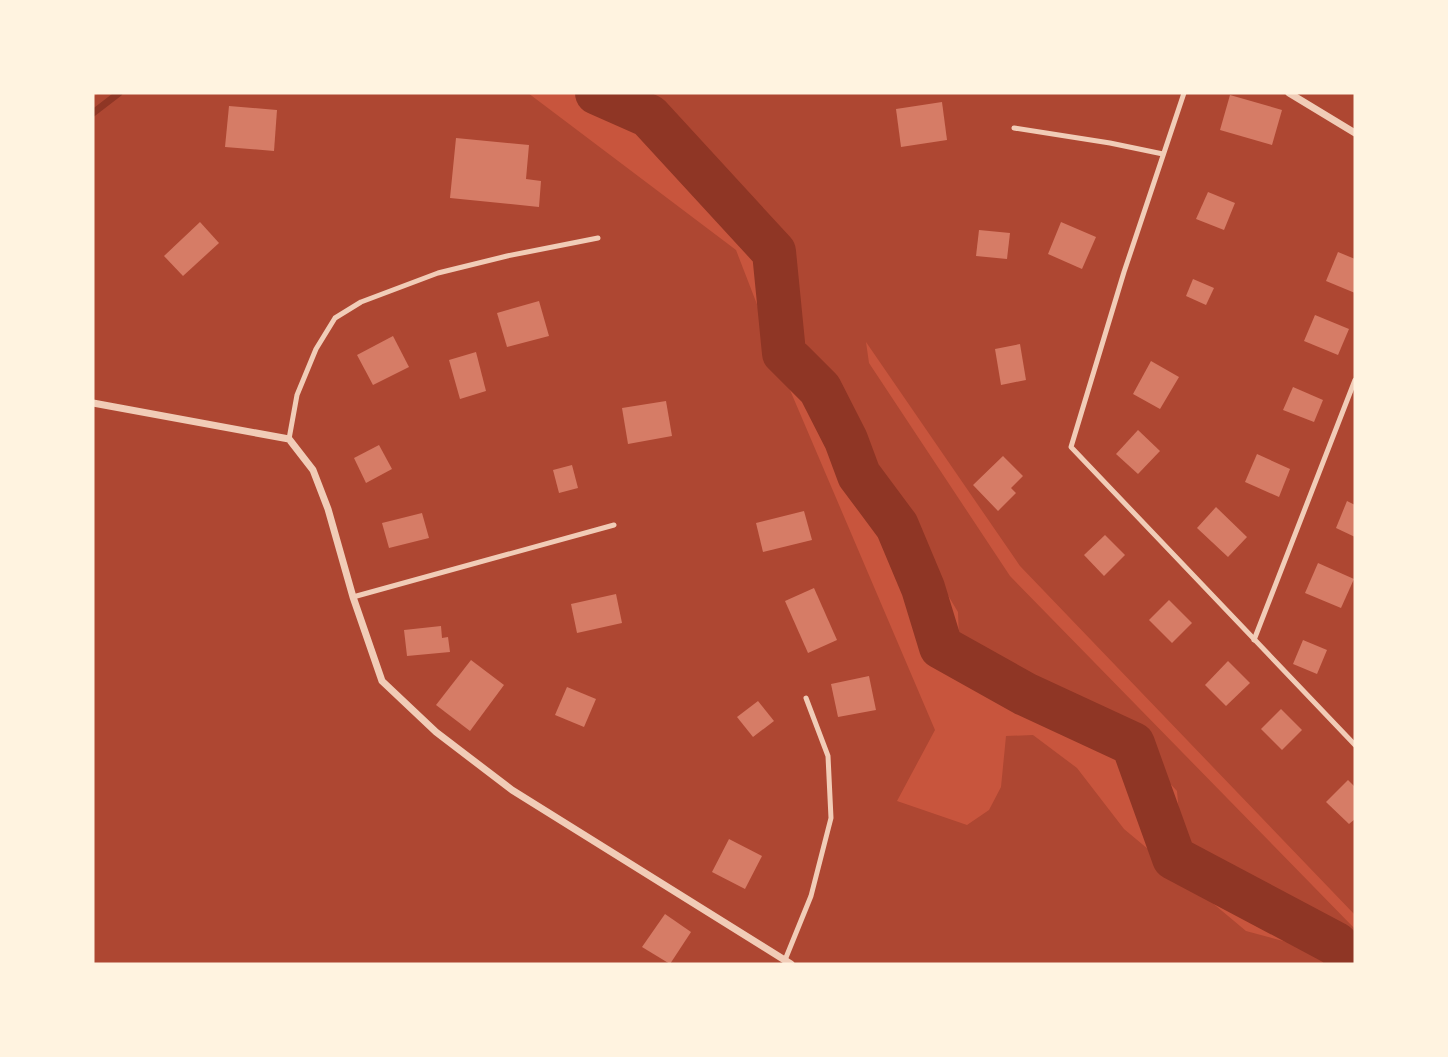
<svg xmlns="http://www.w3.org/2000/svg" width="1448" height="1057" viewBox="0 0 1448 1057" font-family="'Sofia Sans Condensed',sans-serif">
	<rect width="100%" height="100%" fill="#c8553d"/>
	<g fill="#ae4732">
		<path d="M 99,93 L 528,93 L 736,250 L 790,390 L 935,730 L 897,801 L 967,825 L 989,810 L 1001,787 L 1006,736 L 1033,735 L 1077,768 L 1124,829 L 1246,931 L 1298,945 L 1338,964 L 93,964 L 93,97 Z"/>
		<path d="M 631,93 L 1355,93 L 1355,915 L 1020,566 L 866,342 L 869,363 L 1010,576 L 1355,929 L 1355,934 L 1303,916 L 1210,863 L 1181,837 L 1177,791 L 1123,733 L 1007,677 L 959,639 L 958,612 L 886,492 L 836,376 L 815,356 L 798,333 L 787,307 L 787,279 L 781,249 L 769,225 L 747,203 L 720,186 L 700,161 L 687,136 L 671,114 Z"/>
	</g>
	<g fill="none" stroke-linecap="round" stroke-linejoin="round">
		<path stroke="#8f3625" stroke-width="7" d="M 93,113 L 119,93"/>
		<path stroke="#8f3625" stroke-width="44" d="M 597,93 L 649,116 L 774,252 L 784,353 L 820,389 L 846,440 L 859,475 L 897,526 L 923,588 L 941,647 L 1025,694 L 1133,744 L 1174,858 L 1336,944 L 1355,964"/>
	</g>
	<g fill="#d67c66">
		<path d="M 1230,95 L 1282,110 L 1272,145 L 1220,130 Z"/>
		<path d="M 942,102 L 947,140 L 901,147 L 896,109 Z"/>
		<path d="M 229,106 L 277,110 L 274,151 L 225,147 Z"/>
		<path d="M 456,138 L 529,145 L 526,179 L 541,181 L 539,207 L 450,198 Z"/>
		<path d="M 1208,192 L 1235,203 L 1224,230 L 1196,219 Z"/>
		<path d="M 200,222 L 219,243 L 183,276 L 164,256 Z"/>
		<path d="M 1061,222 L 1096,237 L 1082,269 L 1048,254 Z"/>
		<path d="M 979,230 L 1010,233 L 1007,259 L 976,256 Z"/>
		<path d="M 1338,252 L 1355,259 L 1355,293 L 1326,281 Z"/>
		<path d="M 1193,279 L 1214,288 L 1206,305 L 1186,296 Z"/>
		<path d="M 539,301 L 549,336 L 507,347 L 497,313 Z"/>
		<path d="M 1315,315 L 1349,329 L 1338,355 L 1304,341 Z"/>
		<path d="M 393,336 L 409,367 L 373,385 L 357,355 Z"/>
		<path d="M 1020,344 L 1026,380 L 1001,385 L 995,349 Z"/>
		<path d="M 476,352 L 486,391 L 460,399 L 449,360 Z"/>
		<path d="M 1151,361 L 1179,377 L 1160,409 L 1133,394 Z"/>
		<path d="M 1293,387 L 1323,400 L 1314,422 L 1283,410 Z"/>
		<path d="M 666,401 L 672,436 L 628,444 L 622,408 Z"/>
		<path d="M 1138,430 L 1160,451 L 1138,474 L 1116,454 Z"/>
		<path d="M 379,445 L 392,469 L 366,483 L 354,458 Z"/>
		<path d="M 1257,454 L 1290,469 L 1279,497 L 1245,482 Z"/>
		<path d="M 1003,456 L 1023,476 L 1011,488 L 1016,493 L 998,511 L 973,485 Z"/>
		<path d="M 572,465 L 578,488 L 559,493 L 553,470 Z"/>
		<path d="M 1347,501 L 1355,505 L 1355,537 L 1336,528 Z"/>
		<path d="M 1216,507 L 1247,537 L 1228,557 L 1197,528 Z"/>
		<path d="M 804,511 L 812,540 L 763,552 L 756,523 Z"/>
		<path d="M 422,513 L 429,538 L 389,548 L 382,523 Z"/>
		<path d="M 1105,535 L 1125,555 L 1104,576 L 1084,555 Z"/>
		<path d="M 1318,563 L 1354,579 L 1341,608 L 1305,593 Z"/>
		<path d="M 814,588 L 837,640 L 808,653 L 785,601 Z"/>
		<path d="M 616,594 L 622,623 L 577,633 L 571,604 Z"/>
		<path d="M 1169,600 L 1192,623 L 1172,643 L 1149,620 Z"/>
		<path d="M 441,626 L 442,638 L 448,637 L 450,652 L 407,656 L 404,630 Z"/>
		<path d="M 1303,640 L 1327,650 L 1317,674 L 1293,664 Z"/>
		<path d="M 471,660 L 504,685 L 470,731 L 436,705 Z"/>
		<path d="M 1228,661 L 1250,683 L 1226,706 L 1205,685 Z"/>
		<path d="M 869,676 L 876,710 L 838,717 L 831,684 Z"/>
		<path d="M 567,687 L 596,699 L 584,727 L 555,715 Z"/>
		<path d="M 758,701 L 774,721 L 753,737 L 737,717 Z"/>
		<path d="M 1281,709 L 1302,730 L 1282,750 L 1261,729 Z"/>
		<path d="M 1348,780 L 1355,787 L 1355,819 L 1349,824 L 1326,802 Z"/>
		<path d="M 729,839 L 762,856 L 745,889 L 712,872 Z"/>
		<path d="M 665,914 L 691,932 L 670,964 L 642,947 Z"/>
	</g>
	<g fill="none" stroke-linecap="round" stroke-linejoin="round">
		<g stroke="#f1ccb7" stroke-width="5">
			<path d="M 1184,93 L 1124,272 L 1071,447 L 1355,745"/>
			<path d="M 1014,128 L 1110,143 L 1163,154"/>
			<path d="M 289,439 L 297,395 L 316,349 L 335,318 L 361,302 L 438,273 L 507,256 L 598,238"/>
			<path d="M 353,597 L 614,525"/>
			<path d="M 1254,640 L 1355,380"/>
			<path d="M 785,960 L 811,896 L 831,818 L 828,756 L 806,698"/>
		</g>
		<g stroke="#f1ccb7" stroke-width="7">
			<path d="M 1289,93 L 1355,133"/>
			<path d="M 93,403 L 289,439 L 313,470 L 328,509 L 353,597 L 382,681 L 436,732 L 512,790 L 791,964"/>
		</g>
	</g>
	<rect width="1448" height="1057" fill="none" stroke="#fff3e0" stroke-width="189"/>
</svg>
